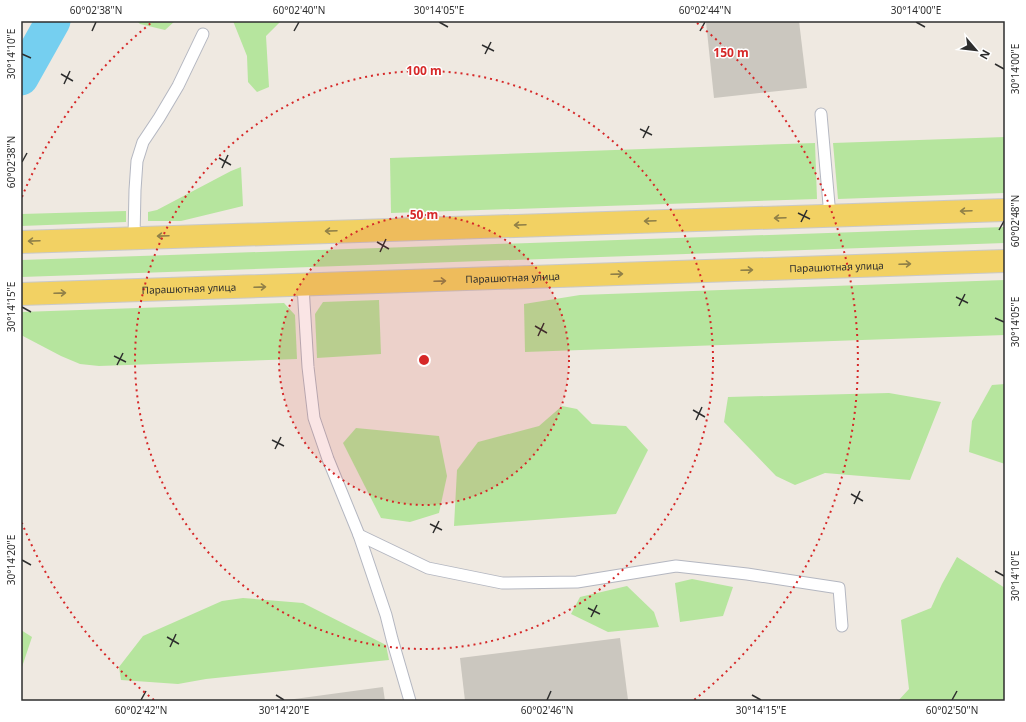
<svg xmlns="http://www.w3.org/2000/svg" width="1026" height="722" viewBox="0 0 1026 722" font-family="'Noto Sans',sans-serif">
	<rect width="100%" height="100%" fill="#efe9e1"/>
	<g fill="#b6e59e">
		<path d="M 137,21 L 175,21 L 165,30 L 140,24 Z"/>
		<path d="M 233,21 L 281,21 L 266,36 L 269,87 L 257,92 L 248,82 L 247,56 Z"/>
		<path d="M 1005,137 L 1005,193 L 838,199 L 833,143 Z"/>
		<path d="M 815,143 L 817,199 L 391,213 L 390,158 Z"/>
		<path d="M 241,167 L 243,206 L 181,221 L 148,221 L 148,212 L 157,210 L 231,171 Z"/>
		<path d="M 126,211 L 126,222 L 21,226 L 21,214 Z"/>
		<path d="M 1005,227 L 1005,243 L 21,277 L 21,260 Z"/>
		<path d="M 1005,280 L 1005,335 L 525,352 L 524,304 L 580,295 Z"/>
		<path d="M 379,300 L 381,354 L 317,358 L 315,314 L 323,302 Z"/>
		<path d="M 284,303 L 295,315 L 297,359 L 99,366 L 80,364 L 61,356 L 21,335 L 21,312 Z"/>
		<path d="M 1005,384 L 1005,464 L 969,452 L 972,421 L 992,385 Z"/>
		<path d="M 889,393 L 941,402 L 910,480 L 825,473 L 795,485 L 776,476 L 724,422 L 728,397 Z"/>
		<path d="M 562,406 L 577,409 L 592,424 L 626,426 L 648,450 L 616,514 L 454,526 L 457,470 L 478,442 L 539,426 Z"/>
		<path d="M 356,428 L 439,436 L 447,476 L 439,513 L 410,522 L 381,518 L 343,443 Z"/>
		<path d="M 957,557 L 1005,588 L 1005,701 L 898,701 L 909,689 L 901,620 L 931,608 L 942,584 Z"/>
		<path d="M 692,579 L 733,587 L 723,616 L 680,622 L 675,583 Z"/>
		<path d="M 627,586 L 654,612 L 659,627 L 608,632 L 571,614 L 580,597 Z"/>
		<path d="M 243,598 L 303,603 L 386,645 L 389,660 L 206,679 L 178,684 L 121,680 L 119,667 L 143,636 L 222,601 Z"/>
		<path d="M 21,630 L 32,637 L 21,670 Z"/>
	</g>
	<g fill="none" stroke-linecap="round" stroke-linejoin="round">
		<path stroke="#75cff0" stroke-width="35" d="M 21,78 L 53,21"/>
	</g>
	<g fill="#cbc7bf">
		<path d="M 716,21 L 799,21 L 807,88 L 714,98 L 706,22 Z"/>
		<path d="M 620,638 L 628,700 L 465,701 L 460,658 Z"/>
		<path d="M 383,687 L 385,701 L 287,701 L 287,700 Z"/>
	</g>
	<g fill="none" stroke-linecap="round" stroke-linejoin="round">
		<g stroke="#b4b7c1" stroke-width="13">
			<g id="lane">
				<path d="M 821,114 L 830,216"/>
				<path d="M 134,237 L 135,190 L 137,161 L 143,142 L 159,118 L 178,86 L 203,34"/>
				<path d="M 303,286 L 308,367 L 314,418 L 328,459 L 359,535 L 386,615 L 392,639 L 410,701"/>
				<path d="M 359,535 L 428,568 L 502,583 L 577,582 L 676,566 L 747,574 L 839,588 L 842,626"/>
			</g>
		</g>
		<g stroke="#c9c9c9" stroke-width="24">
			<g id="primary">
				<path d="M 21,242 L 1005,210"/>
				<path id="s1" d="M 21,294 L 1005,261"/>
			</g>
		</g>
		<use href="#lane" stroke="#fff" stroke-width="11"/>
		<use href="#primary" stroke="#f2d163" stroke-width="22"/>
	</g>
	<defs><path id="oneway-shaft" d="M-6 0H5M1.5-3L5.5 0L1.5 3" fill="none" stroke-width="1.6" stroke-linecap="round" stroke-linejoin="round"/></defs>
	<g stroke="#908048">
		<use href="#oneway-shaft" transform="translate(966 211) rotate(178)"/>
		<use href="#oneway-shaft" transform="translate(780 218) rotate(178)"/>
		<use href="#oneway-shaft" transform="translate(650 221) rotate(178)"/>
		<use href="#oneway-shaft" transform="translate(520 225) rotate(178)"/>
		<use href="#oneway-shaft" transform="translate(331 231) rotate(178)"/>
		<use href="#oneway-shaft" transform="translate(163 236) rotate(178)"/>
		<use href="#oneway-shaft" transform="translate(34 241) rotate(178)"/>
		<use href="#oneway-shaft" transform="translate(905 264) rotate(-2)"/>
		<use href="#oneway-shaft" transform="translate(747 270) rotate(-2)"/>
		<use href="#oneway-shaft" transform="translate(617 274) rotate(-2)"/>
		<use href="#oneway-shaft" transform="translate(440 281) rotate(-2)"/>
		<use href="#oneway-shaft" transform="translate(260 287) rotate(-2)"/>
		<use href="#oneway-shaft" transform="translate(60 293) rotate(-2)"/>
	</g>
	<path fill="none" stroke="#2e2e2e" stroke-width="1.5" d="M 439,22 L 448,27M 916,22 L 925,27M 92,31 L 96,22M 294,31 L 299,22M 700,31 L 705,22M 482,45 L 494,51M 22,54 L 31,58M 485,54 L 491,42M 995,64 L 1004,69M 61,74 L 73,81M 64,84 L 70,71M 640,129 L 652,135M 643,138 L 649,126M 219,158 L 231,165M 22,162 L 27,153M 222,168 L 228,155M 798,213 L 810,219M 801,222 L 807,210M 999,230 L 1004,221M 377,242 L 389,249M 380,252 L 386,239M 956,297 L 968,303M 959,306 L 965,294M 22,307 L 31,312M 995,318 L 1004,322M 535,326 L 547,333M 538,336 L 544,323M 114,356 L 126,362M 117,365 L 123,353M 693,410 L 705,417M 696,420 L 702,407M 272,440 L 284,446M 275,449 L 281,437M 851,494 L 863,501M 854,504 L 860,491M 430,524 L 442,530M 433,533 L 439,521M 22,560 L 31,565M 995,571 L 1004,576M 588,608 L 600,614M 591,617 L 597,605M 167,637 L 179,644M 170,647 L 176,634M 276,695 L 284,700M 752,695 L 761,700M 141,700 L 146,691M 547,700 L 551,691M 952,700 L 957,691"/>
	<circle cx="424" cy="360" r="145" fill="#d62828" fill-opacity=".12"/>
	<g fill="none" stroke="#d62828" stroke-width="2" stroke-dasharray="2 4">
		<circle cx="424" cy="360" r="145"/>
		<circle cx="424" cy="360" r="289"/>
		<path d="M154 700A434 434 0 0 1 22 523M22 197A434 434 0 0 1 151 23M697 23A434 434 0 0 1 694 700"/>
	</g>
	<g text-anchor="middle" stroke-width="3" stroke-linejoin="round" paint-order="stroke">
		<g font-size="10" fill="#2e2e2e" stroke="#fff">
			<text dy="4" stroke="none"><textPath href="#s1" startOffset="816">Парашютная улица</textPath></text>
			<text dy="4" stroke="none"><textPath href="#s1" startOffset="492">Парашютная улица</textPath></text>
			<text dy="4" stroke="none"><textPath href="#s1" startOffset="168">Парашютная улица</textPath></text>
		</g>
	</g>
	<circle cx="424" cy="360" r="6" fill="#d62828" stroke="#fff" stroke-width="2"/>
	<g font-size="12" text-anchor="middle" font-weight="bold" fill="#d62828" stroke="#fff" stroke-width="3" stroke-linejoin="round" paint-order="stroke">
		<text x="731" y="57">150 m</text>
		<text x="424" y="75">100 m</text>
		<text x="424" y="219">50 m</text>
	</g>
	<rect width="1026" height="722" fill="none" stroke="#ffffff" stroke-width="44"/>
	<g transform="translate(976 50) rotate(118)" stroke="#ffffff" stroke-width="3" paint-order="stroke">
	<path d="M0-3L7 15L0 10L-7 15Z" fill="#2e2e2e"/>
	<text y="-6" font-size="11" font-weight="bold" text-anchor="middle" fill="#2e2e2e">N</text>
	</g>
	<rect x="22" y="22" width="982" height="678" fill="none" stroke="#2e2e2e" stroke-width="1.5"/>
	<g font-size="10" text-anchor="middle" fill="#2e2e2e">
		<text x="96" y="14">60°02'38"N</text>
		<text x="299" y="14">60°02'40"N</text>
		<text x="439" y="14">30°14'05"E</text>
		<text x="705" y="14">60°02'44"N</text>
		<text x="916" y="14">30°14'00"E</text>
		<text transform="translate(11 54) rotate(-90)" y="4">30°14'10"E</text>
		<text transform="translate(1015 69) rotate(-90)" y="4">30°14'00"E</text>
		<text transform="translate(11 162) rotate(-90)" y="4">60°02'38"N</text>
		<text transform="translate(1015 221) rotate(-90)" y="4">60°02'48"N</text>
		<text transform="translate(11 307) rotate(-90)" y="4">30°14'15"E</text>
		<text transform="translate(1015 322) rotate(-90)" y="4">30°14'05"E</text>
		<text transform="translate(11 560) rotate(-90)" y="4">30°14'20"E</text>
		<text transform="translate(1015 576) rotate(-90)" y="4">30°14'10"E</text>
		<text x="141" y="714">60°02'42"N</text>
		<text x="284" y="714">30°14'20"E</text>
		<text x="547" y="714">60°02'46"N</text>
		<text x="761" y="714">30°14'15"E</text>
		<text x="952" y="714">60°02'50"N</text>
	</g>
</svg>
